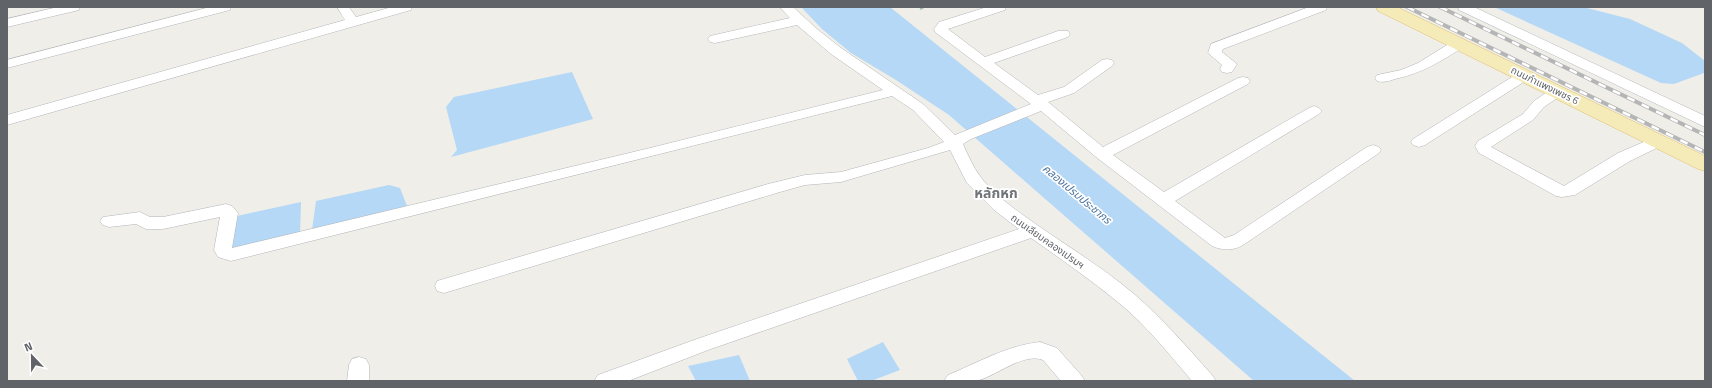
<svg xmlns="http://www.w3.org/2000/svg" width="1712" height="388" viewBox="0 0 1712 388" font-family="'Titillium Web','Noto Sans Thai',sans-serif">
	<rect width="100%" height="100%" fill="#f0eee9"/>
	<g fill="#b4d8f5">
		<path d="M 801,7 L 890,7 L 1355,381 L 1254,381 L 949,115 L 896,80 L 851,53 L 822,29 Z"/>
		<path d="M 1494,7 L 1583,7 L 1630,19 L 1682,43 L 1705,61 L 1704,73 L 1674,84 L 1661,83 Z"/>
		<path d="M 572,72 L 593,119 L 451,157 L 457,150 L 446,107 L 454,97 Z"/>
		<path d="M 389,185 L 400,188 L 407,206 L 312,230 L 316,201 Z"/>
		<path d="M 301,202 L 300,235 L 243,249 L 231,248 L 237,216 Z"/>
		<path d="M 883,342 L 900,370 L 871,381 L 858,381 L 847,359 Z"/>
		<path d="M 739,355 L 750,381 L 696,381 L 688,366 Z"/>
	</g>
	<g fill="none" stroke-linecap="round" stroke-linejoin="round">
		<g stroke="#b3b5b9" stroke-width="1">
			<g id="minor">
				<path d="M 58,7 L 80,7 L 79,10 L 7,27 L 7,19 Z"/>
				<path d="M 210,7 L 231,7 L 230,10 L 7,68 L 7,60 Z"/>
				<path d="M 337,7 L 349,7 L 356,17 L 392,7 L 412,7 L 411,10 L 7,125 L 7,115 L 345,20 Z"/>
				<path d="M 780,7 L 793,7 L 817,29 L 841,48 L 923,104 L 955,135 L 1031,104 L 935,32 L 934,29 L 939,22 L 987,7 L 1006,7 L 1005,10 L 948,29 L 985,57 L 1058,31 L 1068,31 L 1070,34 L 1068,37 L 994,63 L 1038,95 L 1064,87 L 1102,60 L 1107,59 L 1112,60 L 1114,63 L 1112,66 L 1074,93 L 1048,102 L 1103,147 L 1238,78 L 1243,77 L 1248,78 L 1250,81 L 1248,84 L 1113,155 L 1164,192 L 1309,108 L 1314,106 L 1319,108 L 1322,111 L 1319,114 L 1175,201 L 1225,238 L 1234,235 L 1367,147 L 1373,145 L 1379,147 L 1381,150 L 1379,153 L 1246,243 C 1235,251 1224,251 1212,246 L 1096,157 L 1041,111 L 971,139 L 963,144 C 968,155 973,167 980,176 C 991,192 1008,204 1023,215 C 1060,242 1100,265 1134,294 C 1163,319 1187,347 1212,375 L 1216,381 L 1192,381 C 1169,354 1147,326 1119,303 C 1091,280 1061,259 1031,238 L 708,350 L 628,381 L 594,381 L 598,375 L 694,340 L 1019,229 L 994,210 L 967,183 L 950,150 L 841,182 L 805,185 L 780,192 L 444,293 L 437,291 L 435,286 L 437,281 L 768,184 L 805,175 L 841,172 L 928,148 L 944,142 L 913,110 L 892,96 L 231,261 L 218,257 L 214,250 L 220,217 L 163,229 L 146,229 L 136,224 L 109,227 L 103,225 L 100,221 L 103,217 L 140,212 L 150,217 L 163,217 L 226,204 L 232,206 L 238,213 L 232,248 L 650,148 L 883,90 L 831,54 L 797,25 L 715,43 L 710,42 L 708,39 L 710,36 L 790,18 Z"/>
				<path d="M 1309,7 L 1327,7 L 1326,10 L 1223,49 L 1222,52 L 1237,64 L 1232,72 L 1227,73 L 1222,72 L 1220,69 L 1222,65 L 1208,53 L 1211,44 Z"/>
				<path d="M 1458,7 L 1474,7 L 1705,116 L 1705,127 L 1459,10 Z"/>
				<path d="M 1460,39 L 1465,40 L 1467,43 L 1465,46 C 1441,61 1423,73 1395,79 C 1389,81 1383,83 1377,81 L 1375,78 L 1377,75 L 1401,70 L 1418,63 L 1455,40 Z"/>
				<path d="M 1525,71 L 1530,72 L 1532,75 L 1530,78 L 1425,145 L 1419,147 L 1413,145 L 1411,142 L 1413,139 L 1520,72 Z"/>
				<path d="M 1558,87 L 1563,88 L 1565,91 L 1563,94 L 1544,107 L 1533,120 L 1491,147 L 1564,186 L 1618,153 L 1653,138 L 1659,136 L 1665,138 L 1667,141 L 1665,144 L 1630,161 L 1575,195 L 1562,197 L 1556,196 L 1479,153 L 1475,146 L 1478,141 L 1523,114 L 1534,101 L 1553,88 Z"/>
				<path d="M 1040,342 L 1057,348 L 1081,375 L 1085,381 L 1061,381 L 1043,360 C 1023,352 995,377 976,381 C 966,383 954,381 944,381 L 948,375 C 977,363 1008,345 1040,342 Z"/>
				<path d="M 359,357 L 366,359 L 369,365 L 369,381 L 347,381 L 349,365 L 352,359 Z"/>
			</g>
		</g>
		<g stroke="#e0c171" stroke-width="1">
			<path id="major" d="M 1376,7 L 1397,7 L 1705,156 L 1705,171 L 1698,169 L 1378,11 Z"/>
		</g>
		<path stroke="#a3c4ad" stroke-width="2" stroke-dasharray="3.5 1.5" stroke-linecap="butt" d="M 920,9 L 925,7"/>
		<use href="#minor" fill="#fff" fill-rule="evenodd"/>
		<use href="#major" fill="#f5ebb8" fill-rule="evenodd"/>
		<g stroke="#b4b5b5" stroke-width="4">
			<g id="rail">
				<path d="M 1407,7 L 1705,152"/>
				<path d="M 1440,7 L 1705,135"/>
			</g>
		</g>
		<use href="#rail" stroke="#fff" stroke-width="2.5" stroke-dasharray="8" stroke-linecap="butt"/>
	</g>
	<g text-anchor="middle" stroke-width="3.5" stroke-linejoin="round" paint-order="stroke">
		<g font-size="10" fill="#606367" stroke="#fff">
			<text transform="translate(1545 85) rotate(26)" y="4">ถนนกำแพงเพชร 6</text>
			<text transform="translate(1048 241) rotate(35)" y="4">ถนนเลียบคลองเปรมฯ</text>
		</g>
		<g font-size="11" font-style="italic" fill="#4e749d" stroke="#fff">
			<text transform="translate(1077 194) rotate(40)" y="4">คลองเปรมประชากร</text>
		</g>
		<g font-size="14" font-weight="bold" fill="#717578" stroke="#fff">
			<text x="996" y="198">หลักหก</text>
		</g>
	</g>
	<rect width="1712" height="388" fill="none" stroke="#606367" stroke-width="16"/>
	<g transform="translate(32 356) rotate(338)" stroke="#ffffff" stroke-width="3" paint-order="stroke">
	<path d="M0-3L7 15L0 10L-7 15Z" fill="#606367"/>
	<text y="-6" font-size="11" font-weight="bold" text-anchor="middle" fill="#606367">N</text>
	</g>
</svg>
